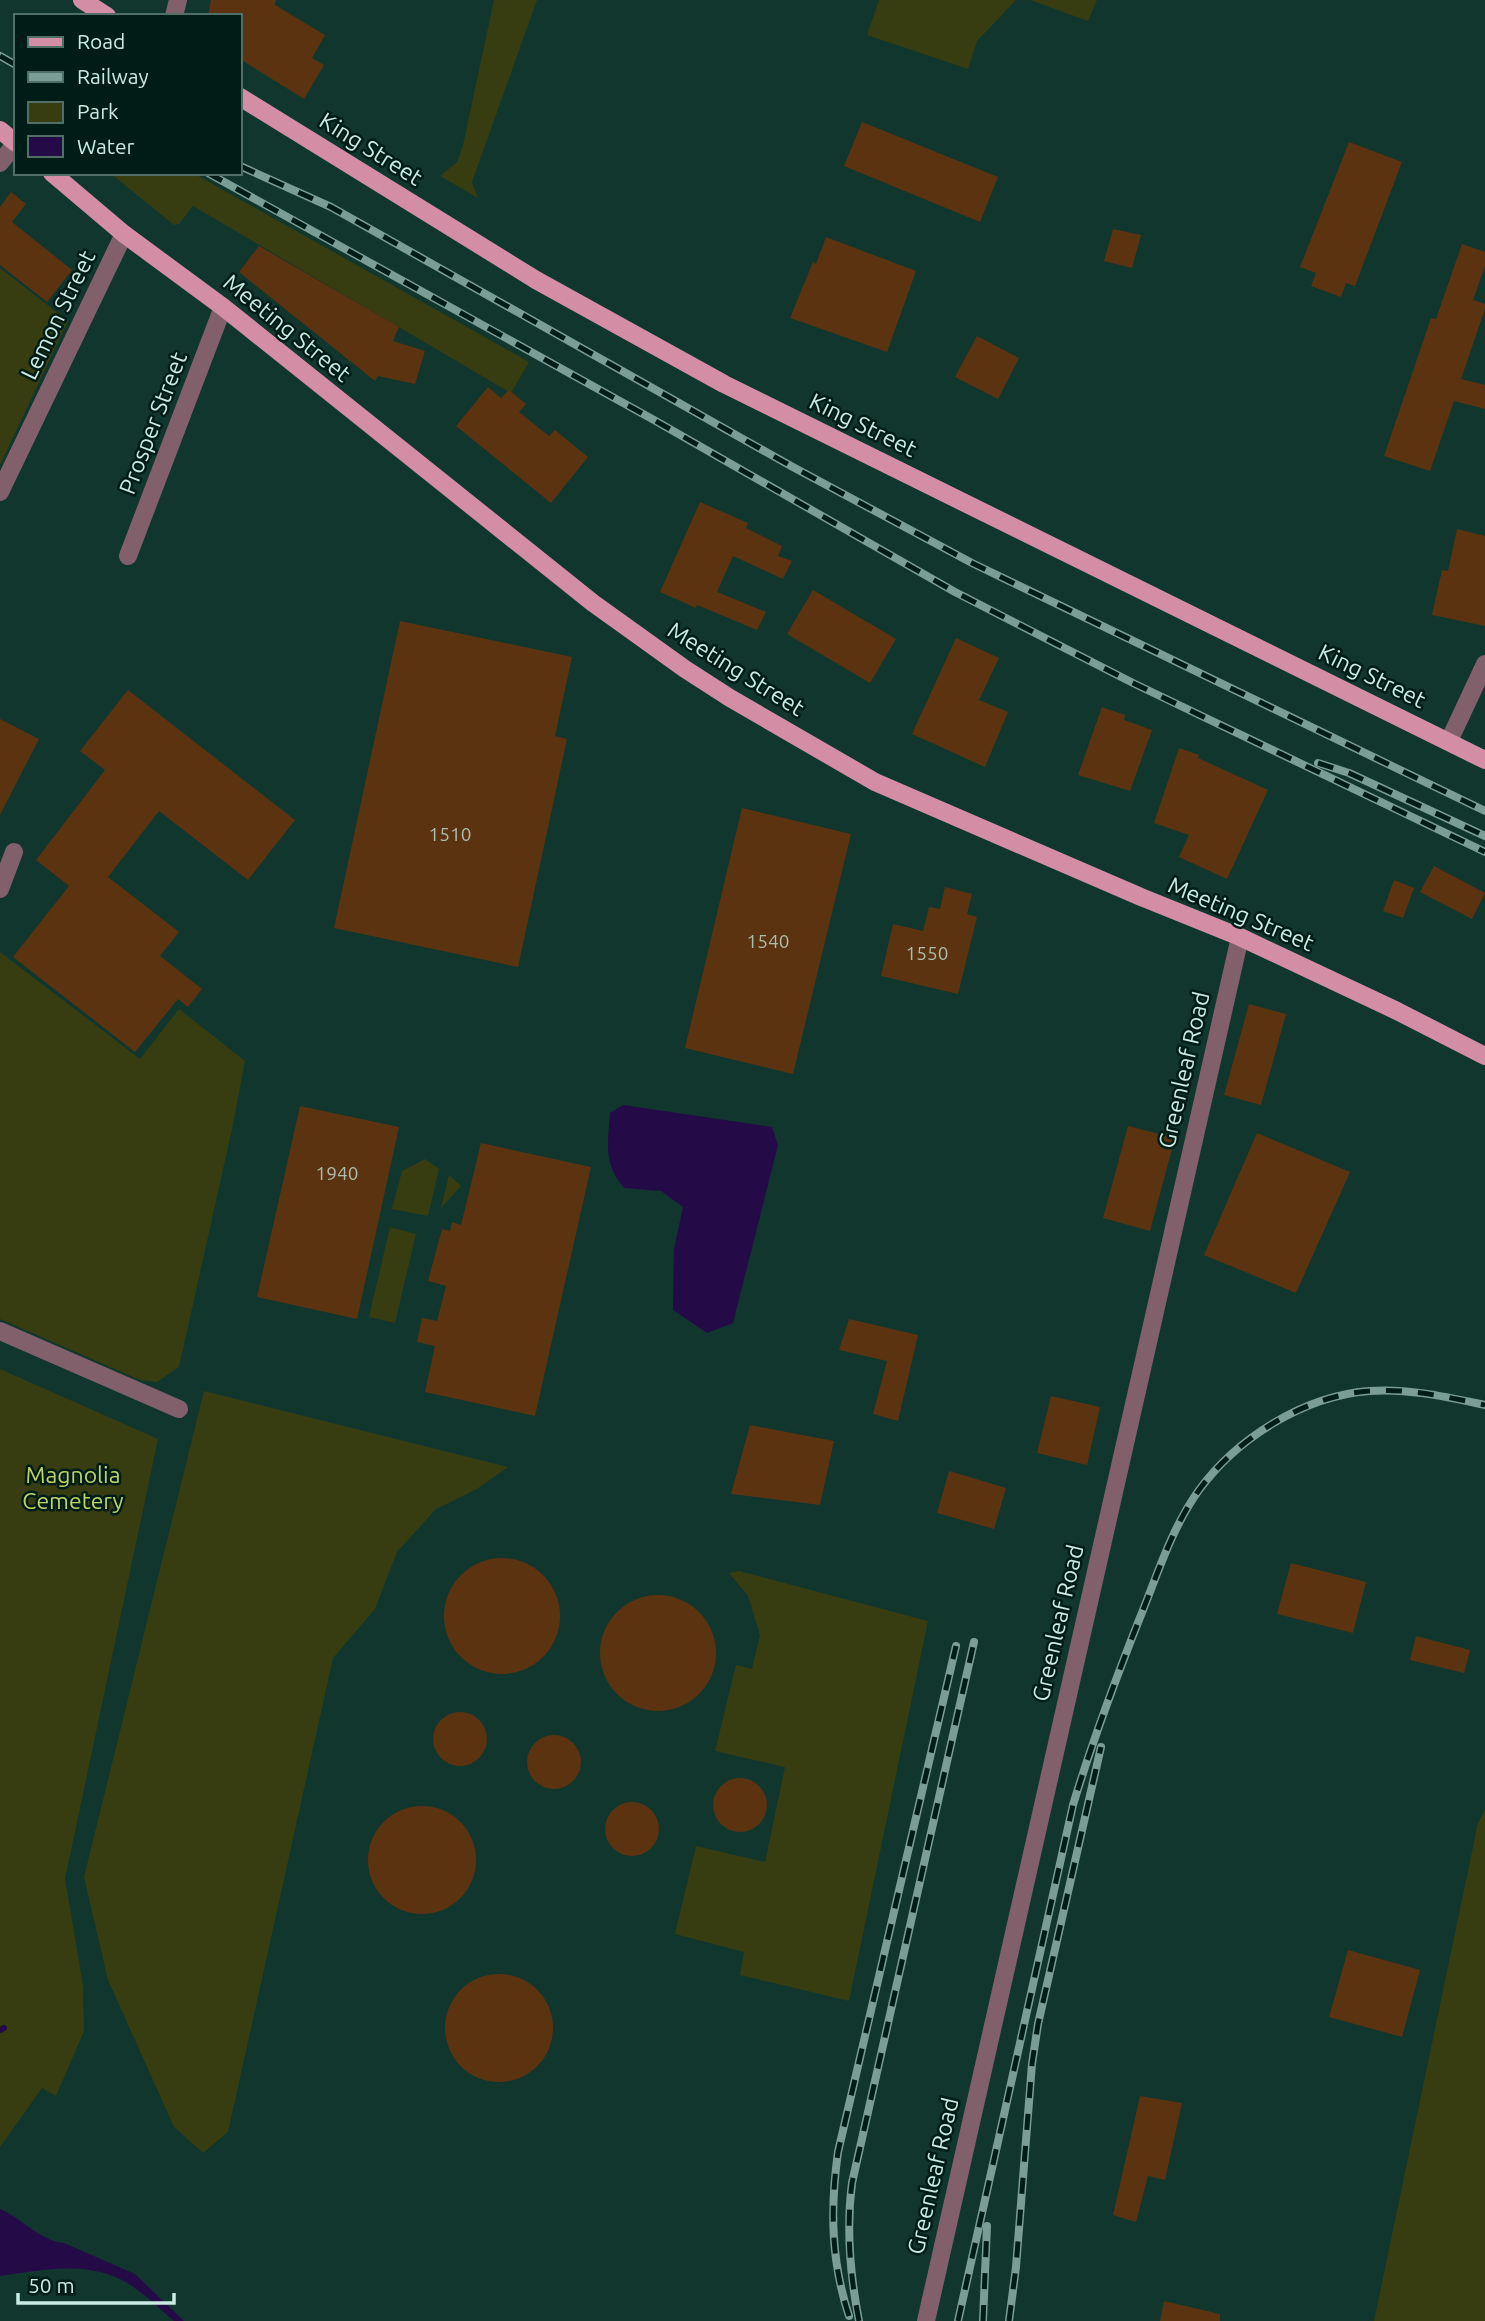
<svg xmlns="http://www.w3.org/2000/svg" width="1485" height="2321" viewBox="0 0 1485 2321" font-family="Ubuntu,sans-serif">
  <style>
    .green { fill: #373d11 }
    .water { fill: #250a48 }
    .lines { fill: none; stroke-linecap: round; stroke-linejoin: round }
    .stream { stroke: #250a48; stroke-width: 6 }
    .building { fill: #5c3310 }
    .minor { stroke: #815f6b; stroke-width: 18 }
    .major { stroke: #d38ea6; stroke-width: 18 }
    .rail-casing { stroke: #7a9e95; stroke-width: 8 }
    .rail { stroke: #001c16; stroke-width: 5; stroke-dasharray: 16; stroke-linecap: butt }
    .labels { text-anchor: middle; stroke-width: 5; stroke-linejoin: round; paint-order: stroke }
    .number-label { font-size: 19px; fill: #aebdad }
    .street-label { font-size: 23px; fill: #c9ebe1; stroke: #001c16 }
    .park-label { font-size: 23px; fill: #c1d265; stroke: #001c16 }
  </style>
  <rect width="100%" height="100%" fill="#10362e"/>
  <g class="green">
    <path d="M 494,0 L 537,0 L 472,182 L 478,198 L 440,176 L 457,162 L 463,145 Z"/>
    <path d="M 879,0 L 1016,0 L 977,41 L 968,69 L 867,35 Z"/>
    <path d="M 1030,0 L 1097,0 L 1088,21 Z"/>
    <path d="M 110,173 L 193,173 L 529,362 L 511,393 L 193,206 L 179,224 L 174,225 Z"/>
    <path d="M 0,268 L 68,321 L 0,465 Z"/>
    <path d="M 0,952 L 140,1059 L 179,1009 L 245,1061 L 232,1129 L 179,1367 L 157,1382 L 140,1380 L 0,1319 Z"/>
    <path d="M 425,1159 L 439,1169 L 428,1216 L 392,1209 L 402,1171 Z"/>
    <path d="M 449,1175 L 461,1186 L 441,1208 Z"/>
    <path d="M 390,1227 L 416,1234 L 395,1323 L 369,1317 Z"/>
    <path d="M 0,1369 L 158,1439 L 65,1879 L 83,1986 L 84,2031 L 56,2096 L 42,2088 L 0,2147 Z"/>
    <path d="M 204,1391 L 508,1467 L 477,1489 L 436,1509 L 397,1552 L 375,1609 L 333,1658 L 228,2132 L 203,2153 L 174,2127 L 108,1980 L 84,1877 Z"/>
    <path d="M 739,1571 L 928,1621 L 849,2001 L 740,1975 L 744,1952 L 675,1934 L 696,1846 L 765,1862 L 785,1767 L 715,1751 L 736,1665 L 752,1669 L 760,1635 L 748,1596 L 729,1573 Z"/>
    <path d="M 1485,1810 L 1485,2321 L 1374,2321 L 1478,1823 Z"/>
  </g>
  <g class="water">
    <path d="M 623,1105 L 772,1127 L 778,1145 L 733,1323 L 707,1333 L 673,1310 L 674,1249 L 683,1207 L 661,1191 L 624,1188 C 603,1163 608,1144 610,1113 Z"/>
    <path d="M 0,2209 C 22,2218 40,2241 64,2243 L 135,2274 L 184,2321 L 174,2321 C 160,2309 147,2296 132,2286 C 92,2259 44,2270 0,2276 Z"/>
  </g>
  <g class="lines">
    <path class="stream" d="M 0,2030 L 4,2028"/>
  </g>
  <g class="building">
    <path d="M 211,0 L 276,0 L 275,5 L 325,35 L 312,58 L 324,65 L 304,99 L 240,59 L 240,16 L 208,16 Z"/>
    <path d="M 862,122 L 998,177 L 980,222 L 844,166 Z"/>
    <path d="M 1349,142 L 1402,162 L 1355,286 L 1346,283 L 1341,297 L 1311,286 L 1316,273 L 1300,267 Z"/>
    <path d="M 11,192 L 26,204 L 12,222 L 72,270 L 47,302 L 0,265 L 0,207 Z"/>
    <path d="M 1113,229 L 1141,235 L 1132,268 L 1104,261 Z"/>
    <path d="M 826,237 L 916,271 L 887,352 L 790,318 L 813,262 L 816,264 Z"/>
    <path d="M 1462,244 L 1485,252 L 1485,266 L 1473,300 L 1485,304 L 1485,309 L 1461,379 L 1485,385 L 1485,409 L 1454,401 L 1430,471 L 1384,456 L 1431,318 L 1436,319 Z"/>
    <path d="M 259,246 L 399,327 L 393,341 L 425,351 L 415,384 L 378,376 L 375,381 L 239,272 Z"/>
    <path d="M 977,336 L 1019,358 L 998,399 L 955,377 Z"/>
    <path d="M 488,387 L 501,398 L 509,390 L 526,404 L 519,412 L 549,436 L 555,430 L 588,457 L 551,503 L 456,426 Z"/>
    <path d="M 700,502 L 748,523 L 746,528 L 782,546 L 778,556 L 792,561 L 783,579 L 733,556 L 717,592 L 766,612 L 757,630 L 697,605 L 696,608 L 660,592 Z"/>
    <path d="M 1457,529 L 1485,536 L 1485,626 L 1432,615 L 1442,570 L 1448,571 Z"/>
    <path d="M 813,590 L 896,639 L 870,683 L 787,634 Z"/>
    <path d="M 400,621 L 572,657 L 555,736 L 567,739 L 518,967 L 334,928 Z"/>
    <path d="M 956,638 L 999,658 L 979,700 L 1008,712 L 985,767 L 912,734 Z"/>
    <path d="M 128,690 L 295,820 L 248,880 L 159,811 L 108,877 L 179,932 L 160,956 L 202,989 L 188,1007 L 178,999 L 135,1052 L 13,957 L 69,886 L 36,860 L 105,770 L 80,751 Z"/>
    <path d="M 1102,707 L 1125,715 L 1124,720 L 1152,730 L 1130,791 L 1078,775 Z"/>
    <path d="M 0,719 L 39,739 L 0,815 Z"/>
    <path d="M 1179,748 L 1199,755 L 1198,758 L 1268,790 L 1227,879 L 1179,857 L 1189,835 L 1154,823 Z"/>
    <path d="M 742,808 L 851,834 L 793,1074 L 685,1048 Z"/>
    <path d="M 1434,866 L 1485,893 L 1472,919 L 1420,892 Z"/>
    <path d="M 1394,880 L 1414,888 L 1403,918 L 1383,911 Z"/>
    <path d="M 945,887 L 972,894 L 967,914 L 977,917 L 958,994 L 881,976 L 893,924 L 923,931 L 929,907 L 940,909 Z"/>
    <path d="M 1249,1004 L 1286,1014 L 1261,1105 L 1224,1095 Z"/>
    <path d="M 300,1106 L 399,1127 L 357,1319 L 257,1297 Z"/>
    <path d="M 1128,1126 L 1175,1138 L 1150,1231 L 1103,1218 Z"/>
    <path d="M 1257,1133 L 1350,1172 L 1296,1293 L 1204,1255 Z"/>
    <path d="M 481,1143 L 591,1167 L 535,1416 L 425,1392 L 435,1346 L 417,1342 L 422,1318 L 437,1321 L 446,1286 L 428,1281 L 442,1229 L 450,1231 L 452,1222 L 461,1225 Z"/>
    <path d="M 849,1319 L 918,1335 L 898,1421 L 873,1414 L 887,1361 L 839,1350 Z"/>
    <path d="M 1051,1396 L 1100,1407 L 1087,1465 L 1037,1453 Z"/>
    <path d="M 750,1425 L 834,1441 L 820,1505 L 731,1494 Z"/>
    <path d="M 949,1471 L 1006,1488 L 994,1529 L 937,1513 Z"/>
    <circle cx="502" cy="1616" r="58"/>
    <path d="M 1291,1563 L 1366,1582 L 1353,1633 L 1277,1614 Z"/>
    <circle cx="658" cy="1653" r="58"/>
    <path d="M 1416,1636 L 1470,1650 L 1464,1673 L 1410,1660 Z"/>
    <circle cx="460" cy="1739" r="27"/>
    <circle cx="554" cy="1762" r="27"/>
    <circle cx="740" cy="1805" r="27"/>
    <circle cx="632" cy="1829" r="27"/>
    <circle cx="422" cy="1860" r="54"/>
    <path d="M 1348,1950 L 1420,1970 L 1402,2037 L 1329,2017 Z"/>
    <circle cx="499" cy="2028" r="54"/>
    <path d="M 1140,2096 L 1182,2103 L 1165,2180 L 1148,2176 L 1136,2222 L 1113,2215 Z"/>
    <path d="M 1164,2301 L 1220,2314 L 1220,2321 L 1160,2321 Z"/>
  </g>
  <g class="lines">
    <g class="minor">
      <path d="M 174,16 L 178,0"/>
      <path d="M 0,163 L 16,143"/>
      <path d="M 0,492 L 124,234"/>
      <path d="M 128,556 L 223,307"/>
      <path d="M 1449,741 L 1485,664"/>
      <path d="M 0,889 L 14,852"/>
      <path d="M 0,1331 L 179,1409"/>
      <path d="M 926,2321 L 1240,937"/>
    </g>
    <g class="major">
      <path d="M 82,0 L 107,16"/>
      <path d="M 240,97 L 536,280 L 724,384 L 1485,760"/>
      <path d="M 0,130 L 16,143"/>
      <path d="M 52,173 L 124,234 L 223,307 L 593,603 L 685,669 L 730,698 L 875,782 L 1141,897 L 1240,937 L 1397,1011 L 1485,1056"/>
    </g>
    <g class="rail-casing">
      <g id="rail">
        <path d="M 0,56 L 16,65"/>
        <path d="M 240,166 L 331,207 L 791,466 L 972,563 L 1485,811"/>
        <path d="M 208,173 L 654,420 L 955,592 L 1135,684 L 1485,852"/>
        <path d="M 1318,763 L 1349,773 L 1485,836"/>
        <path d="M 849,2316 C 831,2261 830,2209 838,2152 L 956,1646"/>
        <path d="M 859,2321 C 850,2275 846,2229 852,2183 L 974,1642"/>
        <path d="M 958,2321 L 1073,1805 C 1092,1742 1115,1681 1139,1620 C 1157,1576 1171,1529 1199,1490 C 1237,1438 1304,1396 1369,1391 C 1408,1388 1447,1397 1485,1405"/>
        <path d="M 983,2321 L 987,2226"/>
        <path d="M 1009,2321 L 1016,2267 L 1032,2064 L 1038,2024 L 1101,1747"/>
      </g>
    </g>
    <use href="#rail" class="rail"/>
  </g>
  <g class="labels">
    <g class="number-label">
      <text x="450" y="841">1510</text>
      <text x="768" y="948">1540</text>
      <text x="927" y="960">1550</text>
      <text x="337" y="1180">1940</text>
    </g>
    <g class="street-label">
      <text transform="translate(371 149) rotate(32)" y="8">King Street</text>
      <text transform="translate(58 315) rotate(-64)" y="8">Lemon Street</text>
      <text transform="translate(287 328) rotate(39)" y="8">Meeting Street</text>
      <text transform="translate(153 423) rotate(-69)" y="8">Prosper Street</text>
      <text transform="translate(863 425) rotate(26)" y="8">King Street</text>
      <text transform="translate(736 669) rotate(32)" y="8">Meeting Street</text>
      <text transform="translate(1372 676) rotate(26)" y="8">King Street</text>
      <text transform="translate(1241 914) rotate(23)" y="8">Meeting Street</text>
      <text transform="translate(1184 1070) rotate(-77)" y="8">Greenleaf Road</text>
      <text transform="translate(1058 1623) rotate(-77)" y="8">Greenleaf Road</text>
      <text transform="translate(933 2176) rotate(-77)" y="8">Greenleaf Road</text>
    </g>
    <g class="park-label">
      <text x="73" y="1483">Magnolia<tspan x="73" dy="26">Cemetery</tspan></text>
    </g>
  </g>
  <rect x="14" y="14" width="228" height="161" fill="#001c16" stroke="#506f67" stroke-width="2"/>
  <rect x="28" y="37" width="35" height="10" fill="#d38ea6" stroke="#506f67" stroke-width="2"/>
  <text x="77" y="49" font-size="21" fill="#c9ebe1">Road</text>
  <rect x="28" y="72" width="35" height="10" fill="#7a9e95" stroke="#506f67" stroke-width="2"/>
  <text x="77" y="84" font-size="21" fill="#c9ebe1">Railway</text>
  <rect x="28" y="102" width="35" height="21" fill="#373d11" stroke="#506f67" stroke-width="2"/>
  <text x="77" y="119" font-size="21" fill="#c9ebe1">Park</text>
  <rect x="28" y="136" width="35" height="21" fill="#250a48" stroke="#506f67" stroke-width="2"/>
  <text x="77" y="154" font-size="21" fill="#c9ebe1">Water</text>
  <path d="M18 2293v10h156v-10" fill="none" stroke="#c9ebe1" stroke-width="3.5"/>
  <text x="28" y="2293" font-size="21" fill="#c9ebe1" stroke="#001c16" stroke-width="5" paint-order="stroke">50 m</text>
</svg>
